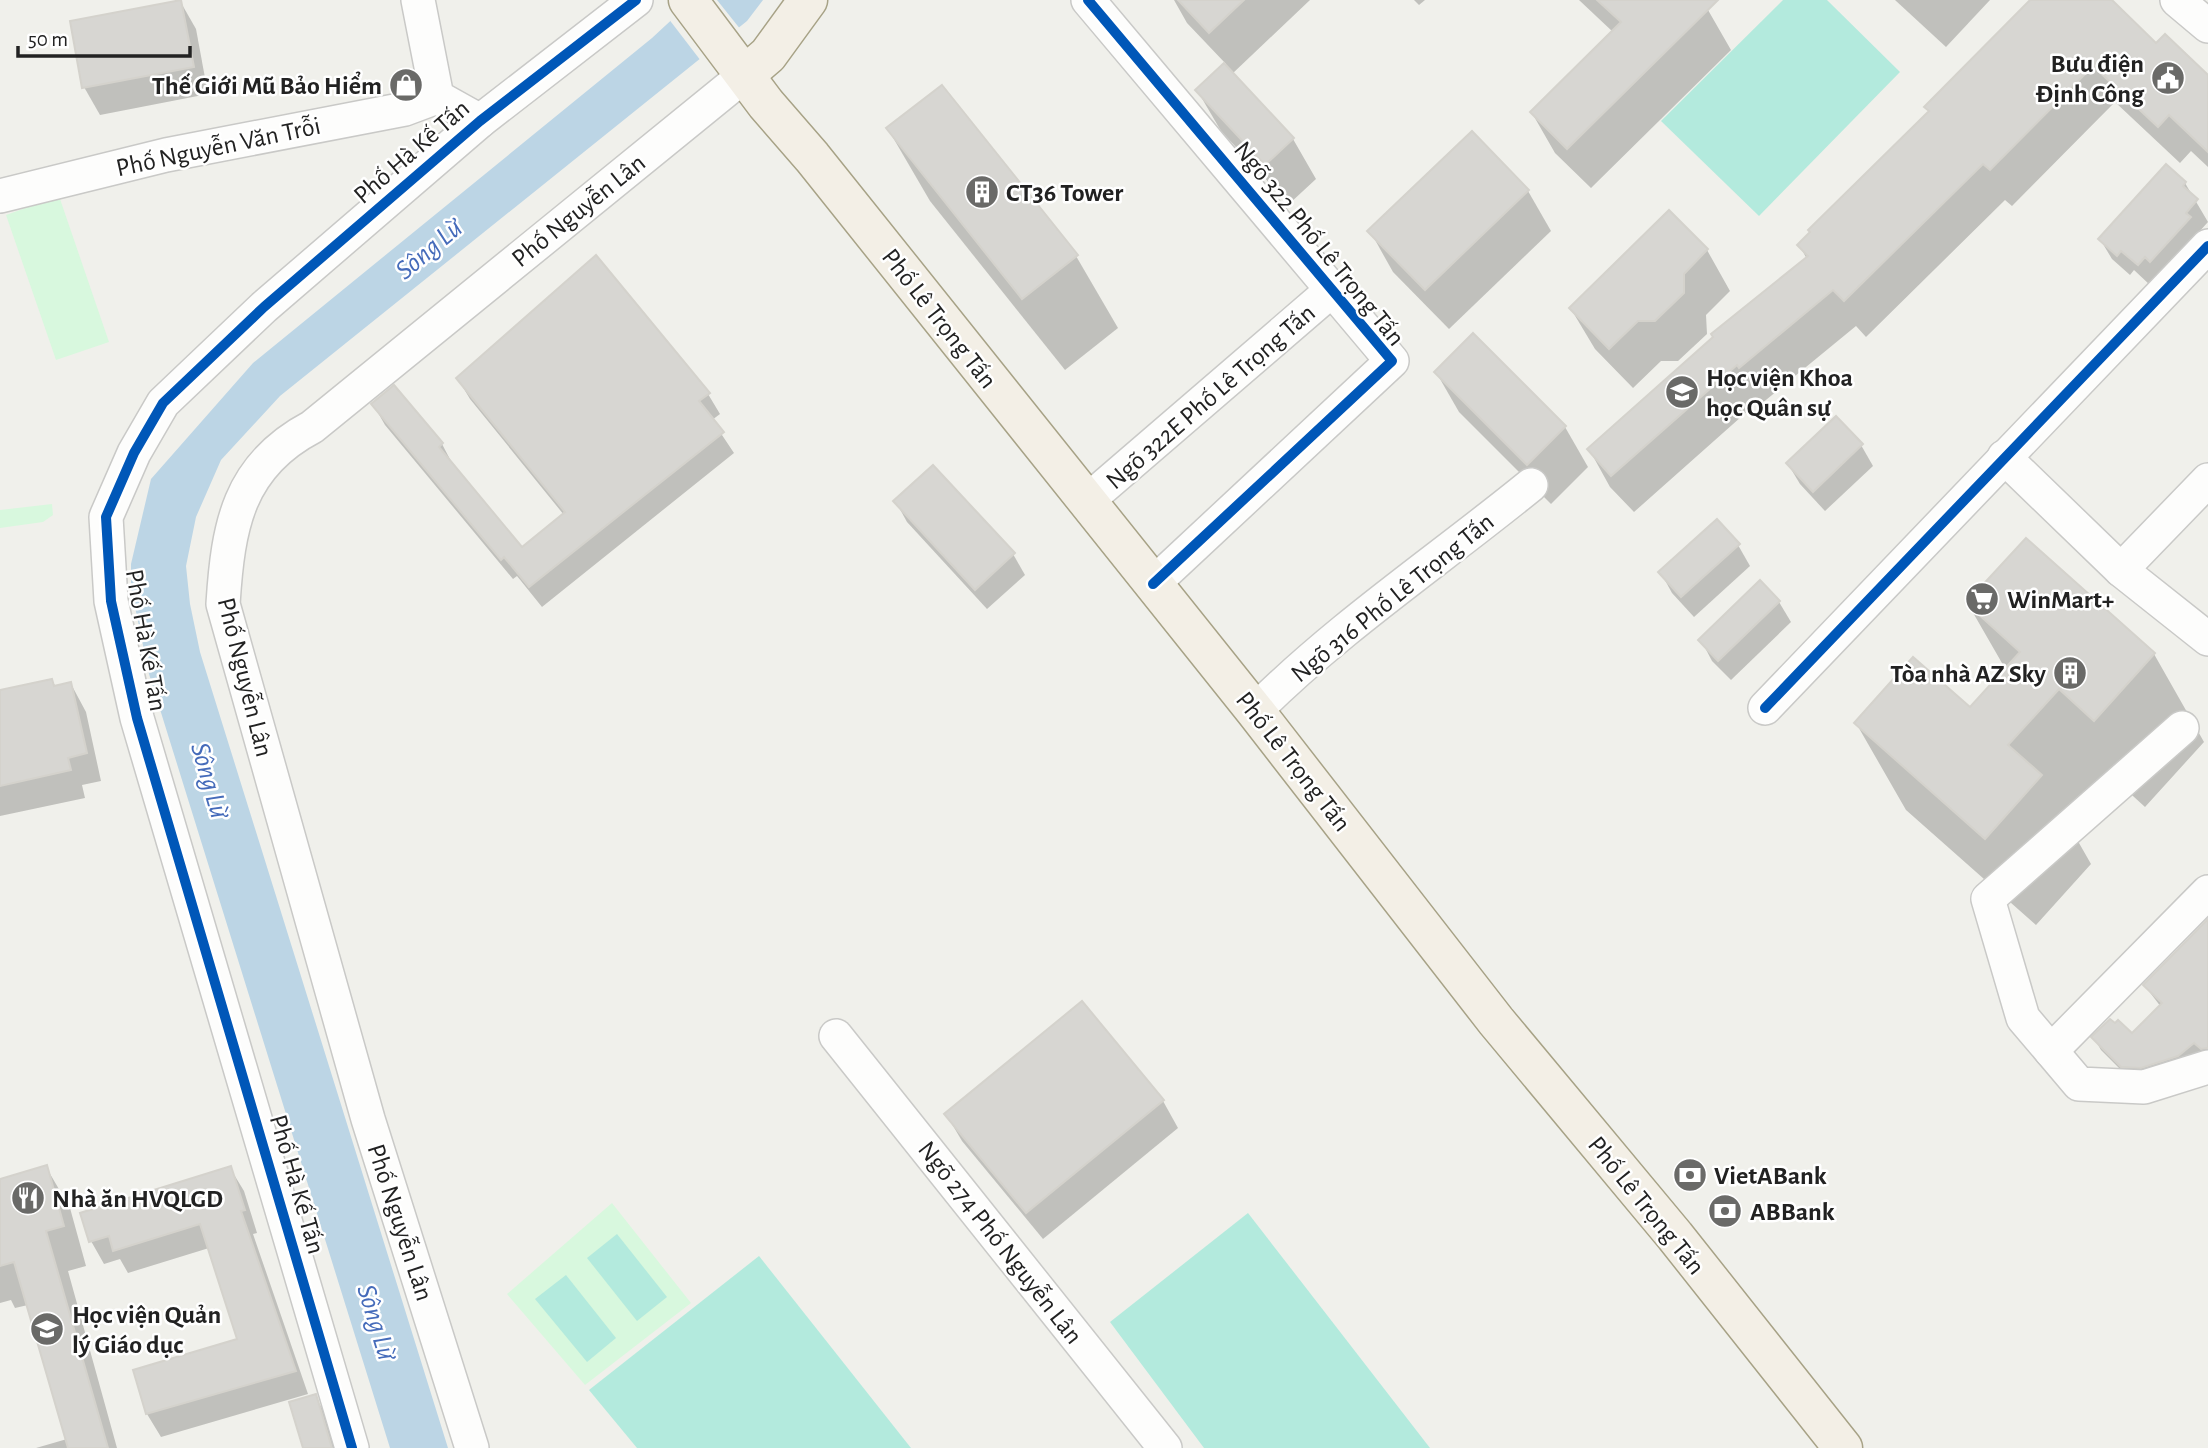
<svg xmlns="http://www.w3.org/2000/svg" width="2208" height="1448" viewBox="0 0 2208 1448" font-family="'Alegreya Sans',sans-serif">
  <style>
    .park { fill: #d8f8de }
    .pitch { fill: #b3eadd }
    .water { fill: #bcd5e5 }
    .pier { fill: #f0f0eb }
    .shadow { fill: #0003 }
    .building { fill: #d7d6d2; stroke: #d4d2cc; stroke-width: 2 }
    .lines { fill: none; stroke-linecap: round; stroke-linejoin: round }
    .minor-casing { stroke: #c9c9c7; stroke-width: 36 }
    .major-casing { stroke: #a7a286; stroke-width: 41 }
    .minor { stroke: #fdfdfc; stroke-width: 33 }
    .major { stroke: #f3efe6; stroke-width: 38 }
    .cycleway-casing { stroke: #fff; stroke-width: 15 }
    .cycleway { stroke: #0057b8; stroke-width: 10 }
    .labels { text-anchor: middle; stroke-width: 5; stroke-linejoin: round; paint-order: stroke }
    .poi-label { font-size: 26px; font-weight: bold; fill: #222; stroke: #fff; text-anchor: start }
    .street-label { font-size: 26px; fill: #222; stroke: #fff }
    .water-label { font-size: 28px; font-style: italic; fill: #456bba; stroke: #fff }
  </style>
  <rect width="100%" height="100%" fill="#f0f0eb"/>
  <g class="park">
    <path d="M 59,196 L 109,342 L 56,360 L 6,215 Z"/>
    <path d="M 52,504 L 53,515 L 43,522 L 0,528 L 0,510 Z"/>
    <path d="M 612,1203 L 691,1303 L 585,1385 L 507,1294 Z"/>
  </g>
  <g class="pitch">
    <path d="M 1783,0 L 1827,0 L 1900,72 L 1759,216 L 1661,121 Z"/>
    <path d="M 1248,1213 L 1430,1448 L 1204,1448 L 1110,1322 Z"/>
    <path d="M 617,1234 L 667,1297 L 637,1321 L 587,1258 Z"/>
    <path d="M 759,1256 L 911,1448 L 637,1448 L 589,1390 Z"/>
    <path d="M 566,1275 L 616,1338 L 587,1362 L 535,1299 Z"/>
  </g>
  <path class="water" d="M 693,0 L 763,0 L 747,21 L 280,396 L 221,460 L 196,517 L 186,566 L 190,604 L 200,652 L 448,1448 L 390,1448 L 149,674 L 131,588 L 131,564 L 151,479 L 253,363 L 652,38 Z"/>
  <path class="pier" d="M 688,0 L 717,0 L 741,30 L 701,61 L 668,18 Z"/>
  <g class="shadow">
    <path d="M 1174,0 L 1310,0 L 1232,74 L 1293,139 L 1316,179 L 1289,204 L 1221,131 L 1197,90 L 1226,64 L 1187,23 Z"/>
    <path d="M 1414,0 L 1425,0 L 1419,5 Z"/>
    <path d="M 1579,0 L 1698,0 L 1708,10 L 1731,50 L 1591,188 L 1555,153 L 1532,113 L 1613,32 Z"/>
    <path d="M 1895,0 L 1990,0 L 1946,47 Z"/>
    <path d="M 2032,0 L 2109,0 L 2156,45 L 2208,78 L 2208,167 L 2191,151 L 2180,163 L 2115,102 L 2012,206 L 2005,200 L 1866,337 L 1856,326 L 1761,404 L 1759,401 L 1634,512 L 1610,487 L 1589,449 L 1807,259 L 1799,245 L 1930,112 L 1926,107 Z"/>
    <path d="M 180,1 L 196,29 L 208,94 L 100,115 L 84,87 Z"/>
    <path d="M 888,129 L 1076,256 L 1118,328 L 1065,370 L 930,201 Z"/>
    <path d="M 2185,183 L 2208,222 L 2198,233 L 2201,239 L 2150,285 L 2134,270 L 2130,275 L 2112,259 L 2100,239 Z"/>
    <path d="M 1528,191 L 1551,231 L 1449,329 L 1393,272 L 1370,231 Z"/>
    <path d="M 1669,213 L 1707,250 L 1730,291 L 1706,315 L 1707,334 L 1678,361 L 1661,361 L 1633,388 L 1595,349 L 1571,309 Z"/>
    <path d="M 1436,372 L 1565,427 L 1588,467 L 1551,504 L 1459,412 Z"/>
    <path d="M 458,379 L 708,394 L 720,414 L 712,420 L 734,453 L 542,607 L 517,576 L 513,579 L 385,425 L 373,404 L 442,444 L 453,465 L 521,550 L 564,515 L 470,399 Z"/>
    <path d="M 1861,445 L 1873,466 L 1825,511 L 1800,484 L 1788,464 Z"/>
    <path d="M 896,502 L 1013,554 L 1025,575 L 987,609 L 907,522 Z"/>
    <path d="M 2026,540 L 2154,654 L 2204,742 L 2145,807 L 2110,775 L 2067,822 L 2091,864 L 2036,925 L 1906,810 L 1856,723 L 1970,710 L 2006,670 L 1968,604 Z"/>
    <path d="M 1738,545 L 1750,566 L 1694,617 L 1672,593 L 1661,573 Z"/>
    <path d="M 1779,602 L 1791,622 L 1731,680 L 1712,661 L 1701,640 Z"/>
    <path d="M 52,680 L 56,688 L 71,684 L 86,712 L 101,781 L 82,785 L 85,798 L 0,816 L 0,692 Z"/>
    <path d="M 2208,922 L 2208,1060 L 2130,1079 L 2101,1050 L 2094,1038 L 2132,1035 L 2161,1007 L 2145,986 Z"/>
    <path d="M 1163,1101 L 1178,1128 L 1043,1239 L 962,1141 L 946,1114 Z"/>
    <path d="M 46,1167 L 70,1208 L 86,1266 L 68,1271 L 117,1448 L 36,1448 L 67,1439 L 28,1305 L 15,1308 L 11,1300 L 0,1303 L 0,1181 Z"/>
    <path d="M 230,1168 L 244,1191 L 257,1233 L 253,1234 L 308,1394 L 161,1437 L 147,1414 L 135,1371 L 239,1341 L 209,1248 L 128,1273 L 120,1259 L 104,1264 L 91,1241 Z"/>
    <path d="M 315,1396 L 331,1424 L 338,1448 L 304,1448 Z"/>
  </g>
  <g class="building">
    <path d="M 181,0 L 194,67 L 82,88 L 70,21 Z"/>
    <path d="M 1178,0 L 1244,0 L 1209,33 Z"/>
    <path d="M 1597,0 L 1718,0 L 1567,149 L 1530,112 L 1621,22 Z"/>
    <path d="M 2030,0 L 2112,0 L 2156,43 L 2165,34 L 2208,75 L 2208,152 L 2169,115 L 2158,127 L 2093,66 L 1990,170 L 1983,164 L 1844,301 L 1833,290 L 1739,368 L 1737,365 L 1611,476 L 1587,449 L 1713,337 L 1711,334 L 1808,256 L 1797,245 L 1810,232 L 1808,230 L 1929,111 L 1924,107 Z"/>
    <path d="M 1224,63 L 1294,138 L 1265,165 L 1195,90 Z"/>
    <path d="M 942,85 L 1078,255 L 1022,299 L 886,128 Z"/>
    <path d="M 1472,131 L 1529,190 L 1425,290 L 1367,231 Z"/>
    <path d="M 2166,164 L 2186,182 L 2183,186 L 2198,199 L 2186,213 L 2191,217 L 2150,262 L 2145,257 L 2138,265 L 2121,251 L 2117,256 L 2098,239 Z"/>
    <path d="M 1669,210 L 1708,249 L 1684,274 L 1684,293 L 1655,321 L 1638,321 L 1609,349 L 1569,308 Z"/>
    <path d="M 596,255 L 710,393 L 699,401 L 724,432 L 529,587 L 504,557 L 501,560 L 371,404 L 394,385 L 443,443 L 439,447 L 522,547 L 565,512 L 456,378 Z"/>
    <path d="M 1473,333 L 1566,426 L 1527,465 L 1434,372 Z"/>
    <path d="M 1836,416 L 1863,444 L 1813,492 L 1786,463 Z"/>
    <path d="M 933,465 L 1015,553 L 975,590 L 893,501 Z"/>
    <path d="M 1717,519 L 1740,544 L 1681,597 L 1658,572 Z"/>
    <path d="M 2026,538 L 2155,653 L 2094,721 L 2059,689 L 2008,745 L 2042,775 L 1985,839 L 1854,723 L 1913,657 L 1970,707 L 2020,652 L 1966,603 Z"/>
    <path d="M 1760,580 L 1780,601 L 1718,661 L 1698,640 Z"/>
    <path d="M 52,679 L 54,686 L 71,682 L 87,753 L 68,758 L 71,770 L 0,786 L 0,690 Z"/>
    <path d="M 2208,919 L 2208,1048 L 2201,1049 L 2194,1043 L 2178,1056 L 2141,1068 L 2121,1067 L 2091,1037 L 2110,1019 L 2115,1023 L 2118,1020 L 2132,1033 L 2162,1003 L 2143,985 Z"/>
    <path d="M 1082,1001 L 1164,1100 L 1026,1213 L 944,1114 Z"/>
    <path d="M 47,1165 L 64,1226 L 46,1231 L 108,1448 L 68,1448 L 14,1262 L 0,1266 L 0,1179 Z"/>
    <path d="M 231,1166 L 245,1210 L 241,1211 L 296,1371 L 146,1414 L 133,1370 L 237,1339 L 200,1224 L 113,1251 L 109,1236 L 89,1242 L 80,1213 Z"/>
    <path d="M 316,1394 L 332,1448 L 303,1448 L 289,1402 Z"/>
  </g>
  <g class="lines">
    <g class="minor-casing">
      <g id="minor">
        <path d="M 418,0 L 437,97 L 480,121"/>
        <path d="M 1088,0 L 1392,361 L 1153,584"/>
        <path d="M 2177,0 L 2208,26"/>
        <path d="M 0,196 L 166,155 L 405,109 L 437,97"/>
        <path d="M 2004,457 L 2121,570 L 2208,639"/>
        <path d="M 1087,501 L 1332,290"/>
        <path d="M 2121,570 L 2208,480"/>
        <path d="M 1765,708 L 2208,246"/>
        <path d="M 1255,711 C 1339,627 1439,560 1531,485"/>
        <path d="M 2182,728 L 1988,899 L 2023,1018 L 2079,1084 L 2144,1087 L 2208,1067"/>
        <path d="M 836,1036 L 1165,1448"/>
        <path d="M 2051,1051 L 2208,892"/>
        <path d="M 352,1448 L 137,718 L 111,601 L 106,517 L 134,453 L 163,403 L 264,307 L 480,121 L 636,0"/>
        <path d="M 472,1448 L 368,1119 L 223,604 C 228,526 238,466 312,427 L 746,74"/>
      </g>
    </g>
    <g class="major-casing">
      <g id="major">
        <path d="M 688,0 L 766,104 L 812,157 L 1255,711 L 1496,1021 L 1675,1236 L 1843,1448"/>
        <path d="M 746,74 L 768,55 L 808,0"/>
      </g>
    </g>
    <use href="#minor" class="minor"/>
    <use href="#major" class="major"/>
    <g class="cycleway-casing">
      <g id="cycleway">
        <path d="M 1088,0 L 1392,361 L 1153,584"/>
        <path d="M 1765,708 L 2208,246"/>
        <path d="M 352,1448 L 137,718 L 111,601 L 106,517 L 134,453 L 163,403 L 264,307 L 480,121 L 636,0"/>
      </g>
    </g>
    <use href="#cycleway" class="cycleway"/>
  </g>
  <defs>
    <g id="civic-disc" transform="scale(1.75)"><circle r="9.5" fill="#6a6a68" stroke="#fff"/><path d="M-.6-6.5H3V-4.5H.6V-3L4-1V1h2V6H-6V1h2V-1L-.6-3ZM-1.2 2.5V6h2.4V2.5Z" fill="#fff"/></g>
    <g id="shop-disc" transform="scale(1.75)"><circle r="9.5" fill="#6a6a68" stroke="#fff"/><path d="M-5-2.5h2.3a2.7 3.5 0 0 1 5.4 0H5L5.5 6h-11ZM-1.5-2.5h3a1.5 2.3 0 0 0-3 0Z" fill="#fff"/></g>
    <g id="building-disc" transform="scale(1.75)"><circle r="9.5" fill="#6a6a68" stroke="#fff"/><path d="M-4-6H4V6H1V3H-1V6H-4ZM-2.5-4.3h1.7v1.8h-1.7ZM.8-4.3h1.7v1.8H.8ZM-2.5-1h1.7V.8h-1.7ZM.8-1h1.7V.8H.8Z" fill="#fff"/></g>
    <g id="university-disc" transform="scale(1.75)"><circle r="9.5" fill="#6a6a68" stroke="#fff"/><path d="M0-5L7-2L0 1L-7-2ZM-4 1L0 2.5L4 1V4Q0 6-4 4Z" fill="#fff"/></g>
    <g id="supermarket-disc" transform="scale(1.75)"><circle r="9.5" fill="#6a6a68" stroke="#fff"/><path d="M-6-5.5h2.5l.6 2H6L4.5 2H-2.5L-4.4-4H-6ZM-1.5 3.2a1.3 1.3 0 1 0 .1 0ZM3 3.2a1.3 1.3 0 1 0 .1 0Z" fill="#fff"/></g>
    <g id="bank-disc" transform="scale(1.75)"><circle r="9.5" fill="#6a6a68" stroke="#fff"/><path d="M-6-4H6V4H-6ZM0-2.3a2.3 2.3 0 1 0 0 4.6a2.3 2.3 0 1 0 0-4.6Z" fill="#fff"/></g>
    <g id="restaurant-disc" transform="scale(1.75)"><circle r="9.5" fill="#6a6a68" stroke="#fff"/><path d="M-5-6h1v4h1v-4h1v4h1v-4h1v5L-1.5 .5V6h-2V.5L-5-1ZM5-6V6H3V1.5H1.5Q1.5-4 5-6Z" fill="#fff"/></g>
  </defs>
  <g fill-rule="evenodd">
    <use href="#civic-disc" x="2168" y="78"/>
    <use href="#shop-disc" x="406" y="85"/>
    <use href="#building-disc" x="982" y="192"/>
    <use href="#university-disc" x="1682" y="392"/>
    <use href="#supermarket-disc" x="1982" y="599"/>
    <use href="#building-disc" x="2070" y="673"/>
    <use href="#bank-disc" x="1690" y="1175"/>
    <use href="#restaurant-disc" x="28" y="1198"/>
    <use href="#bank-disc" x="1725" y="1211"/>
    <use href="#university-disc" x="47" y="1329"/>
  </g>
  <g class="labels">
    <g class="poi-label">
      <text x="2144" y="72" text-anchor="end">Bưu điện<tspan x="2144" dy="30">Định Công</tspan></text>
      <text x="382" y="94" text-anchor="end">Thế Giới Mũ Bảo Hiểm</text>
      <text x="1006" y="201">CT36 Tower</text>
      <text x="1706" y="386">Học viện Khoa<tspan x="1706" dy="30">học Quân sự</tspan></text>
      <text x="2007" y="608">WinMart+</text>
      <text x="2046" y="682" text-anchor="end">Tòa nhà AZ Sky</text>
      <text x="1714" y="1184">VietABank</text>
      <text x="52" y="1207">Nhà ăn HVQLGD</text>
      <text x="1750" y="1220">ABBank</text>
      <text x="72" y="1323">Học viện Quản<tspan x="72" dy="30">lý Giáo dục</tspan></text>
    </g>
    <g class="street-label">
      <text transform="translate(218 146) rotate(-12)" y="9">Phố Nguyễn Văn Trỗi</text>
      <text transform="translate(411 151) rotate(-41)" y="9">Phố Hà Kế Tấn</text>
      <text transform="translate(578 210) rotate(-39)" y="9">Phố Nguyễn Lân</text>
      <text transform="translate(1320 243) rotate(51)" y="9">Ngõ 322 Phố Lê Trọng Tấn</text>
      <text transform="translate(940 318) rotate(52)" y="9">Phố Lê Trọng Tấn</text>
      <text transform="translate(1210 396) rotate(-41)" y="9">Ngõ 322E Phố Lê Trọng Tấn</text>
      <text transform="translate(1392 597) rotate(-39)" y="9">Ngõ 316 Phố Lê Trọng Tấn</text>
      <text transform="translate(147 640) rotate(80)" y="9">Phố Hà Kế Tấn</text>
      <text transform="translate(246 677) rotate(76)" y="9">Phố Nguyễn Lân</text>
      <text transform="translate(1294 761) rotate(52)" y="9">Phố Lê Trọng Tấn</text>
      <text transform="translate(298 1184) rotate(74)" y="9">Phố Hà Kế Tấn</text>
      <text transform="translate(1647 1205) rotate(51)" y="9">Phố Lê Trọng Tấn</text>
      <text transform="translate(401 1222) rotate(72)" y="9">Phố Nguyễn Lân</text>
      <text transform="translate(1001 1242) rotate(52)" y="9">Ngõ 274 Phố Nguyễn Lân</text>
    </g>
    <g class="water-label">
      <text transform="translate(428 248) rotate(-40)" y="10">Sông Lừ</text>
      <text transform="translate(211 780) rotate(74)" y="10">Sông Lừ</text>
      <text transform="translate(378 1322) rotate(73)" y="10">Sông Lừ</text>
    </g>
  </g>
  <path d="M18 46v10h172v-10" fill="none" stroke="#222222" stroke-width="3.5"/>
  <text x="28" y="46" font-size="21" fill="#222222" stroke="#ffffff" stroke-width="5" paint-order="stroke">50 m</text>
</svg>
